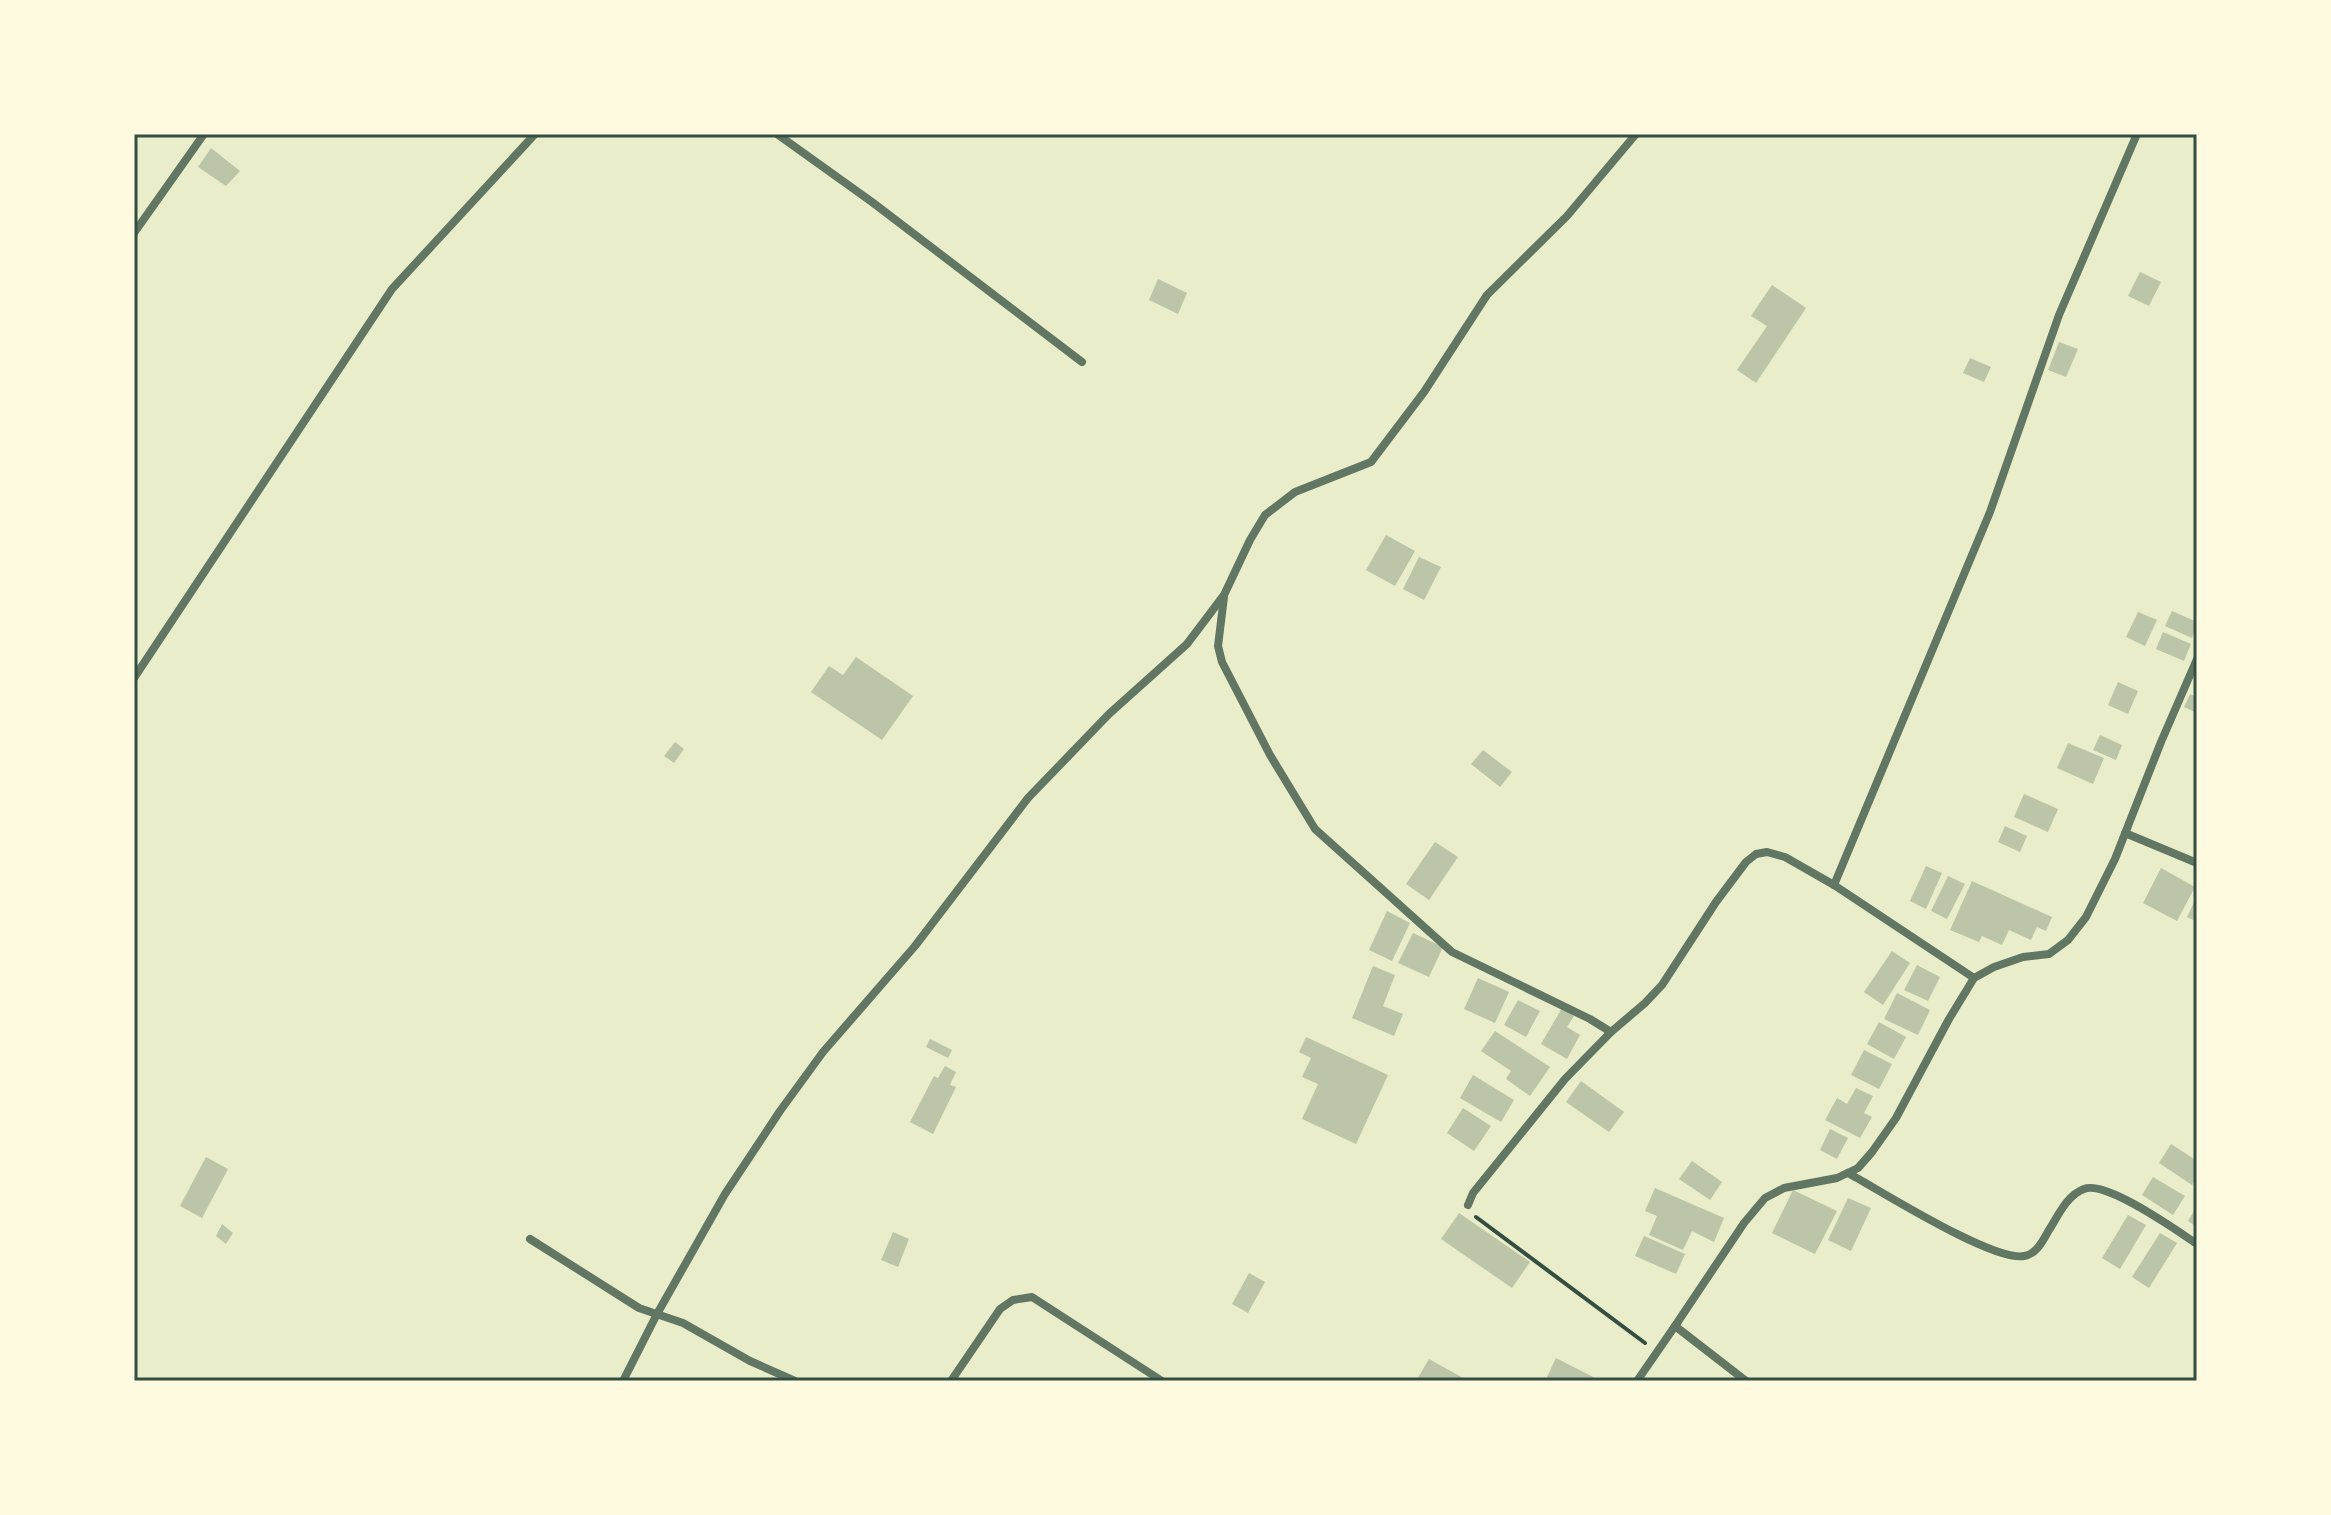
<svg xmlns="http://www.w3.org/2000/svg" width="2331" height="1515" viewBox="0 0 2331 1515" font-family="'Source Sans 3',sans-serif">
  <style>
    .building { fill: #bcc5a7 }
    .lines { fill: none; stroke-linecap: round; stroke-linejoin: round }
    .path { stroke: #344e41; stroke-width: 4 }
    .minor { stroke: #617663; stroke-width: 8 }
    .neatline { fill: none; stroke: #344e41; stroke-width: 3 }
  </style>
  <rect width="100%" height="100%" fill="#e9edc9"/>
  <g class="building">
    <path d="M 211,148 L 240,171 L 226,186 L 198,167 Z"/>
    <path d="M 2140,272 L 2161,282 L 2149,306 L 2128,296 Z"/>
    <path d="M 1158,279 L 1187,293 L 1178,314 L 1149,300 Z"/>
    <path d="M 1772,285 L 1806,308 L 1756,383 L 1737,370 L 1767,326 L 1751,316 Z"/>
    <path d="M 2059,342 L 2078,349 L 2066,377 L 2048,370 Z"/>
    <path d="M 1970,358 L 1991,367 L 1984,382 L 1963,373 Z"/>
    <path d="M 1386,535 L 1415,551 L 1395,586 L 1366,570 Z"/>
    <path d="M 1419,557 L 1441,567 L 1424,600 L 1403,589 Z"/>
    <path d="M 2172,611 L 2197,622 L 2192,638 L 2165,626 Z"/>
    <path d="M 2138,612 L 2157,620 L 2145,646 L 2126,637 Z"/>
    <path d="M 2163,632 L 2191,644 L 2184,661 L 2156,649 Z"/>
    <path d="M 856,657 L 913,696 L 882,740 L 811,692 L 829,666 L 843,675 Z"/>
    <path d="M 2118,682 L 2138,691 L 2128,714 L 2108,705 Z"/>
    <path d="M 2190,694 L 2197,697 L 2197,713 L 2184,707 Z"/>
    <path d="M 2100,735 L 2122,745 L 2116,760 L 2093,750 Z"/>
    <path d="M 675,742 L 684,749 L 674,763 L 664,756 Z"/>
    <path d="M 2068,743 L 2104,758 L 2093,784 L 2057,768 Z"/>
    <path d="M 1483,750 L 1512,772 L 1500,787 L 1471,764 Z"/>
    <path d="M 2024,794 L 2058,809 L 2048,832 L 2014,817 Z"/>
    <path d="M 2005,826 L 2027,836 L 2020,852 L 1998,842 Z"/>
    <path d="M 1435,842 L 1458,857 L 1429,900 L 1406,884 Z"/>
    <path d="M 1926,866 L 1942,873 L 1926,909 L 1910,901 Z"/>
    <path d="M 2161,868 L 2195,887 L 2177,921 L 2143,903 Z"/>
    <path d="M 1948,876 L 1965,884 L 1947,919 L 1931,911 Z"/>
    <path d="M 1972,881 L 2052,917 L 2046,931 L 2037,927 L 2031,940 L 2009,930 L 2002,945 L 1982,936 L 1979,942 L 1950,930 Z"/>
    <path d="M 2197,896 L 2197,922 L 2187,917 Z"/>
    <path d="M 1387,911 L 1410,923 L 1392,961 L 1369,950 Z"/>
    <path d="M 1413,933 L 1443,947 L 1429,977 L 1398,963 Z"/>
    <path d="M 1892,951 L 1910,963 L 1883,1005 L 1864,992 Z"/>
    <path d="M 1917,965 L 1940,977 L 1928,1001 L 1904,990 Z"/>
    <path d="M 1373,966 L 1395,975 L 1383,1006 L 1403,1014 L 1394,1036 L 1352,1018 Z"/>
    <path d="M 1478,978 L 1509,992 L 1495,1023 L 1464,1009 Z"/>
    <path d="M 1897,993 L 1930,1010 L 1918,1035 L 1884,1019 Z"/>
    <path d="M 1518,1000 L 1540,1011 L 1526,1037 L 1504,1025 Z"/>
    <path d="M 1562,1008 L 1574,1016 L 1567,1027 L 1580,1035 L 1567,1059 L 1541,1044 Z"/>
    <path d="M 1879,1022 L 1906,1037 L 1894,1059 L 1867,1044 Z"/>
    <path d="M 1495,1031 L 1550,1067 L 1530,1096 L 1506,1079 L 1511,1071 L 1481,1051 Z"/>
    <path d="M 1306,1037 L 1388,1075 L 1356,1144 L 1302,1119 L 1318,1084 L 1302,1077 L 1311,1058 L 1299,1052 Z"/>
    <path d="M 930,1039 L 952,1050 L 948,1058 L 926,1047 Z"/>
    <path d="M 1864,1050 L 1892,1064 L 1879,1089 L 1851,1075 Z"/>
    <path d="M 945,1066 L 956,1072 L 950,1085 L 956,1087 L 933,1134 L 910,1122 L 934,1076 L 938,1078 Z"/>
    <path d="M 1473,1075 L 1514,1100 L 1501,1122 L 1460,1098 Z"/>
    <path d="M 1581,1081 L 1624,1112 L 1609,1132 L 1566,1102 Z"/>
    <path d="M 1856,1088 L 1873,1096 L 1864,1113 L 1872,1117 L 1860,1138 L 1825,1120 L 1837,1098 L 1847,1104 Z"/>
    <path d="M 1463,1108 L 1491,1126 L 1474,1151 L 1447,1133 Z"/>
    <path d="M 1830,1129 L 1848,1138 L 1837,1159 L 1820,1150 Z"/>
    <path d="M 2171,1144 L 2197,1161 L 2197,1178 L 2192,1185 L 2159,1163 Z"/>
    <path d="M 206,1157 L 228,1169 L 202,1218 L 180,1206 Z"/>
    <path d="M 1692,1161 L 1722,1182 L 1710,1200 L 1679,1179 Z"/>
    <path d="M 2153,1177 L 2185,1196 L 2173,1215 L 2142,1195 Z"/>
    <path d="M 1655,1188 L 1724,1218 L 1714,1242 L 1692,1231 L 1683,1250 L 1649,1235 L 1657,1216 L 1645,1211 Z"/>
    <path d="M 1793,1190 L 1837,1211 L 1815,1254 L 1772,1233 Z"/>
    <path d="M 1848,1198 L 1871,1208 L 1851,1251 L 1828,1240 Z"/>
    <path d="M 2197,1206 L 2197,1227 L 2188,1221 Z"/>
    <path d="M 1459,1213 L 1530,1262 L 1512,1288 L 1441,1239 Z"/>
    <path d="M 2128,1215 L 2146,1225 L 2120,1269 L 2102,1258 Z"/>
    <path d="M 222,1224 L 233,1233 L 226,1244 L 216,1236 Z"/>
    <path d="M 893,1232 L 909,1239 L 898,1267 L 881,1260 Z"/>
    <path d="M 2160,1233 L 2177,1243 L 2149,1288 L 2132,1277 Z"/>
    <path d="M 1644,1236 L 1685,1254 L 1676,1274 L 1635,1256 Z"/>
    <path d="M 1249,1273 L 1265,1282 L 1248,1313 L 1232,1304 Z"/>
    <path d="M 1556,1358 L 1601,1381 L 1545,1381 Z"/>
    <path d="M 1429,1359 L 1463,1378 L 1461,1381 L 1416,1381 Z"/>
  </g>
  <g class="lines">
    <path class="path" d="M 1476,1217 L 1645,1343"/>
    <g class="minor">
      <path d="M 777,134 L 872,202 L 1082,362"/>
      <path d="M 134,233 L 204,134"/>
      <path d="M 1224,597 L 1218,646 L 1222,662 L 1270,755 L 1315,829 L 1452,952 L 1590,1019 L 1611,1032"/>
      <path d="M 134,678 L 392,289 L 535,134"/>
      <path d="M 2125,833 L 2197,863"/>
      <path d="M 1834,885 L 1990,512 L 2059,315 L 2137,134"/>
      <path d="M 1848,1173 C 1881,1191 1993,1262 2024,1256 C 2037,1254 2043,1240 2049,1230 C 2058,1216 2067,1195 2084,1189 C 2106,1180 2176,1230 2197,1244"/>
      <path d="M 1468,1205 L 1473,1193 L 1565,1079 L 1611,1032 L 1645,1003 L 1662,985 L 1716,902 L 1746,862 L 1756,854 L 1767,852 L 1785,857 L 1834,885 L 1974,978"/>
      <path d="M 530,1239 L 639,1308 L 683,1323 L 750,1361 L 795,1381"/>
      <path d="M 1675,1326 L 1744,1223 L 1765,1198 L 1784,1188 L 1837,1178 L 1858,1168 L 1872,1152 L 1896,1118 L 1949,1019 L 1974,978 L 1994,967 L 2023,957 L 2049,954 L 2068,940 L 2086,917 L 2115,859 L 2161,742 L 2197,659"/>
      <path d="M 623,1381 L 657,1314 L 725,1194 L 780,1111 L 823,1052 L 915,946 L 1028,798 L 1109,714 L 1187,644 L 1224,595 L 1250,540 L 1265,515 L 1295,492 L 1371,462 L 1424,392 L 1487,295 L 1567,216 L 1636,134"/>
      <path d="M 951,1381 L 1000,1309 L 1013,1300 L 1032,1297 L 1162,1381"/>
      <path d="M 1637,1381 L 1675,1326 L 1746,1381"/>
    </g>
  </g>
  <rect width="2331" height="1515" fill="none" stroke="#fefae0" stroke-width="272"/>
  <rect x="136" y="136" width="2059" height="1243" class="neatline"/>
</svg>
